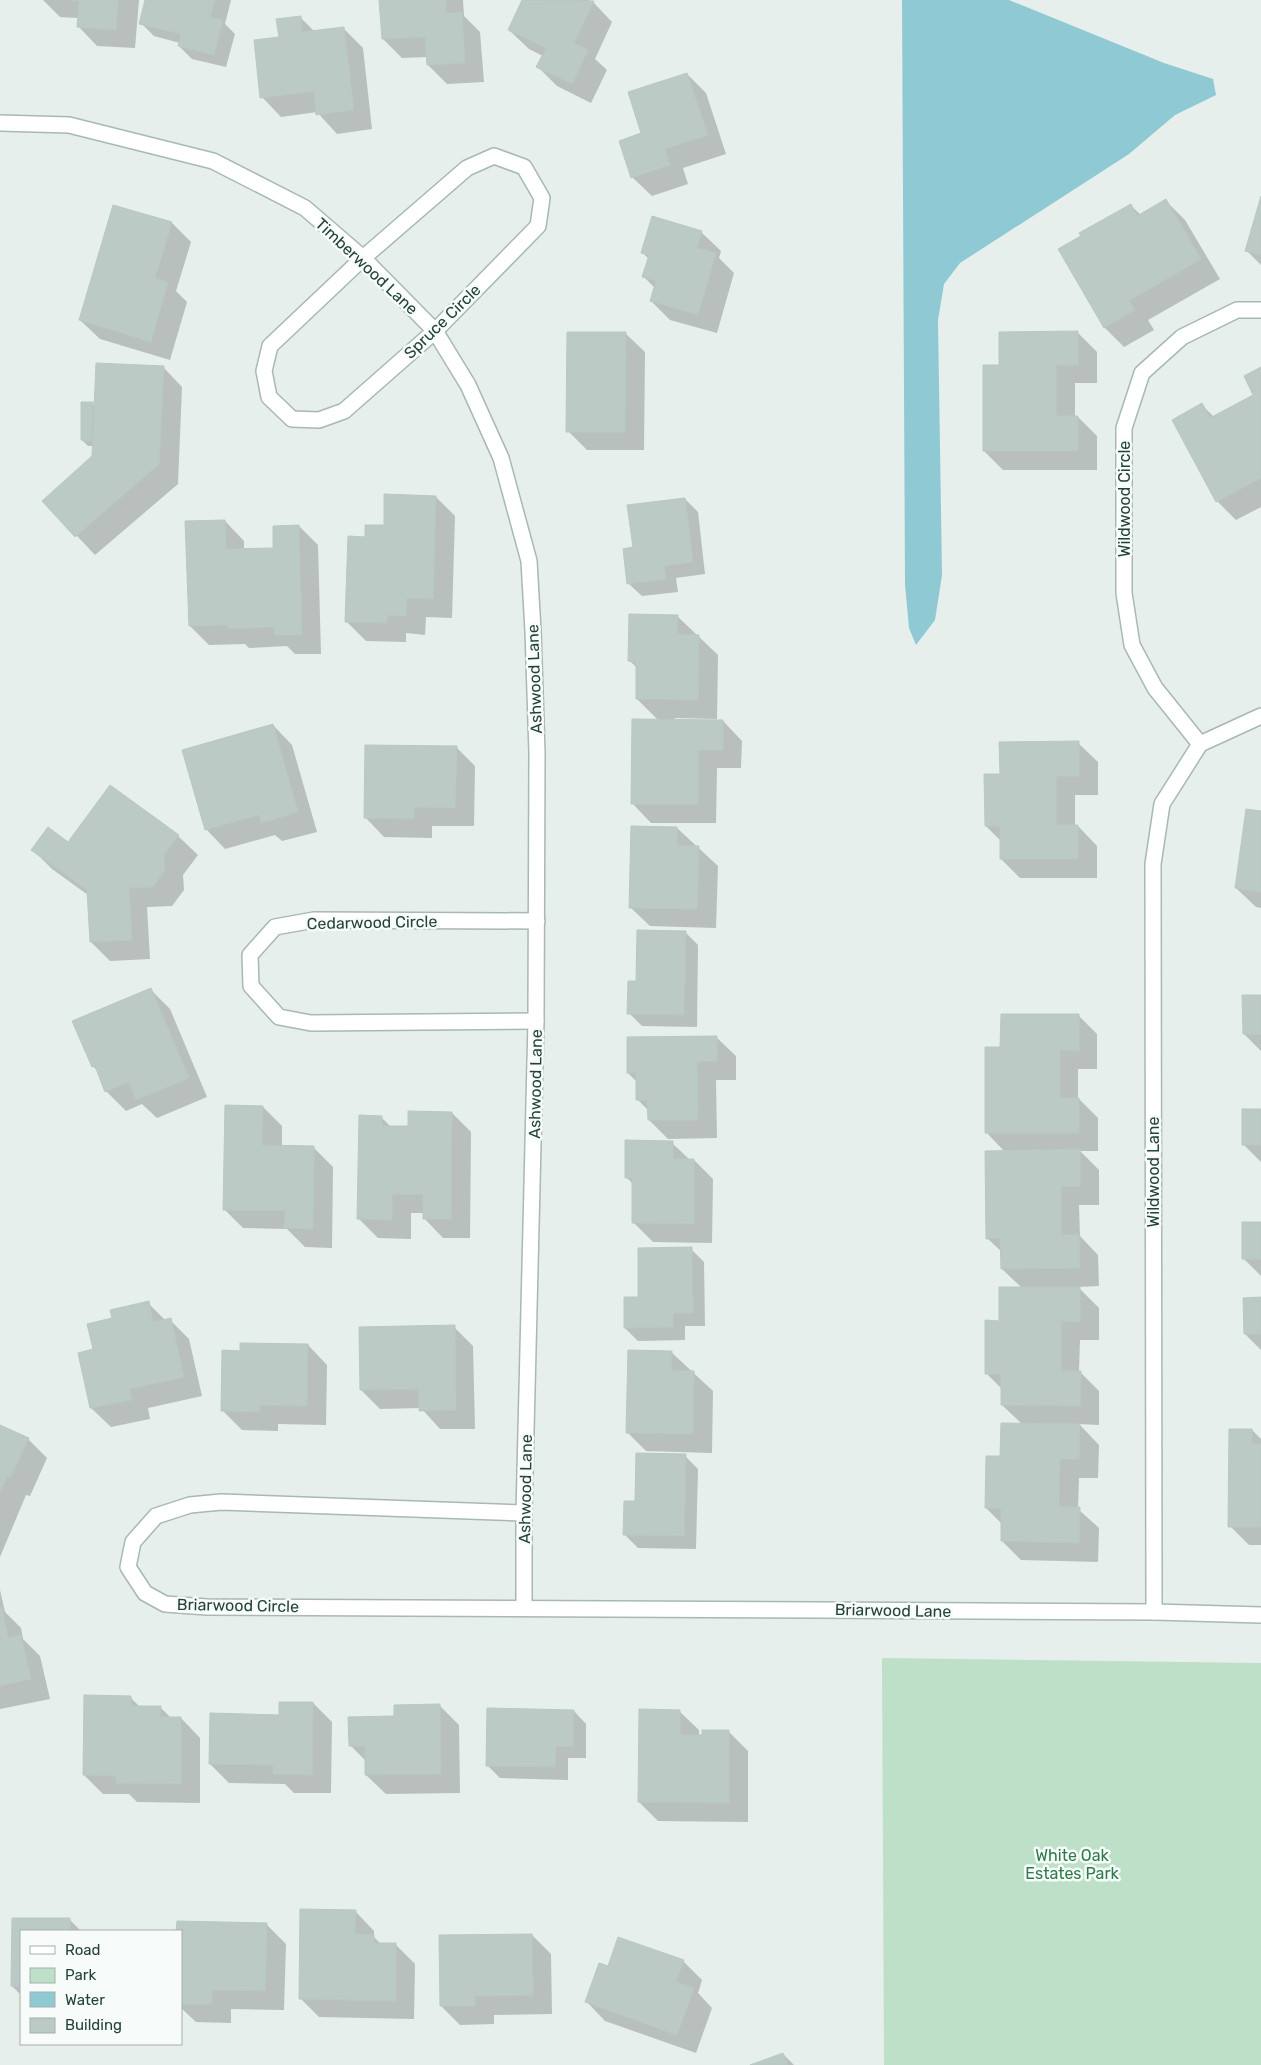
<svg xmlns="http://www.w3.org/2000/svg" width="1261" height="2065" viewBox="0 0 1261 2065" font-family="Rubik,sans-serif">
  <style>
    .green { fill: #bfe0c8 }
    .water { fill: #8ec9d4 }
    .shadow { fill: #0003 }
    .building { fill: #bbcac4; stroke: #b8c9c2 }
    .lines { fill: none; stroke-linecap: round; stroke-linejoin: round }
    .street-casing { stroke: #a8b8b2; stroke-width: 18 }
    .street { stroke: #fff; stroke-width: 15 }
    .labels { text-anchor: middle; stroke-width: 5; stroke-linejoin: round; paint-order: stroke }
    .street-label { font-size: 16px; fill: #24423a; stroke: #f7fbf9 }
    .park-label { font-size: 16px; fill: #2d7a4b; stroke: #f7fbf9 }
  </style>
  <rect width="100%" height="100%" fill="#e6efeb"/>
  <path class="green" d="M 882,1658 L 1261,1663 L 1261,2065 L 884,2065 Z"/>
  <path class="water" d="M 902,0 L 1009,0 L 1164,63 L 1213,79 L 1216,95 L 1175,115 L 1129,154 L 960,263 L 944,284 L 938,320 L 942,575 L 935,620 L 916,645 L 909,628 L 905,584 Z"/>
  <g class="shadow">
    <path d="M 43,0 L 139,0 L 135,48 L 97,46 L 78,26 L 78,18 L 60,17 Z"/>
    <path d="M 147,0 L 231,0 L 225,24 L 235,34 L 226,67 L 192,59 L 179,46 L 180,43 L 154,36 L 141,23 Z"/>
    <path d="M 381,0 L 463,0 L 464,16 L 480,32 L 484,82 L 447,84 L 428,65 L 427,57 L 402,58 L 383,39 Z"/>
    <path d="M 523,0 L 588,0 L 593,2 L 612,22 L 595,59 L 607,70 L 591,103 L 557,86 L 538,67 L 543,56 L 529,49 L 509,30 Z"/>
    <path d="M 300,17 L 315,32 L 344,29 L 363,48 L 372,129 L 337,134 L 317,112 L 281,117 L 262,97 Z"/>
    <path d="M 687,74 L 706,93 L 726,154 L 683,168 L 688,184 L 652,196 L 632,177 L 643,134 Z"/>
    <path d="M 1261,200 L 1261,265 L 1247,251 Z"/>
    <path d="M 1166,201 L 1185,220 L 1220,279 L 1148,320 L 1154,330 L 1124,347 L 1105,328 L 1059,249 L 1130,205 L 1141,215 Z"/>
    <path d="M 172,223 L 191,242 L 176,291 L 187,302 L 170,360 L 100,339 L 80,320 Z"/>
    <path d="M 701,232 L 721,251 L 719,258 L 734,273 L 717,333 L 670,320 L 651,301 L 655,288 L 644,277 L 649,259 L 642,252 Z"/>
    <path d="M 1077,332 L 1097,352 L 1097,383 L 1075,383 L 1075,417 L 1078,417 L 1097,436 L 1097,470 L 1003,470 L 984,451 L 1000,366 Z"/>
    <path d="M 625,333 L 645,352 L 644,450 L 587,450 L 568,431 Z"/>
    <path d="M 163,367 L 182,387 L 178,484 L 95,555 L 44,501 L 93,457 L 94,446 L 88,446 L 82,440 L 92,403 L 95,407 Z"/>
    <path d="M 1261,368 L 1261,507 L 1236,520 L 1217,501 L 1202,405 L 1214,417 L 1255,395 Z"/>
    <path d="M 436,497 L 455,516 L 452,618 L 426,617 L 425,635 L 406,633 L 406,642 L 366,641 L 347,622 L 366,538 Z"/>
    <path d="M 685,499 L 698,512 L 705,574 L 676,578 L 678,592 L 642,596 L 629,584 Z"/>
    <path d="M 225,521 L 244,541 L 244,549 L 274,549 L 299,526 L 318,545 L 321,654 L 295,654 L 287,646 L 249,648 L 245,644 L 209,645 L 190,626 Z"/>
    <path d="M 677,616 L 718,655 L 717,719 L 675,718 L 675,721 L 723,721 L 742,741 L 741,768 L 717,768 L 716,823 L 651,823 L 632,803 L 659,721 L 637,699 L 638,669 L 630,661 Z"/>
    <path d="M 273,725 L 292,745 L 317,832 L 282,841 L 275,835 L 225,849 L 206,829 Z"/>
    <path d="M 1078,743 L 1098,762 L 1098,795 L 1075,795 L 1075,826 L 1078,826 L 1097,846 L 1097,878 L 1020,878 L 1001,859 L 1001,841 L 986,826 Z"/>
    <path d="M 456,747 L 475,766 L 474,826 L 432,826 L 432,838 L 384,837 L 365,817 Z"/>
    <path d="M 1261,812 L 1261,908 L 1256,907 L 1236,888 Z"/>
    <path d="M 677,828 L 718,866 L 716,928 L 650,926 L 630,907 Z"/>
    <path d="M 178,836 L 198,855 L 183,875 L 184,890 L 172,906 L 147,907 L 150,959 L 110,961 L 91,942 L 88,895 L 52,869 L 33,850 L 68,844 Z"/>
    <path d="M 685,932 L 698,945 L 697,1027 L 642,1026 L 629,1013 L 638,982 Z"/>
    <path d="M 151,990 L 170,1009 L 207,1097 L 157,1118 L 142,1104 L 126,1111 L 106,1091 L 98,1072 L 93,1066 Z"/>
    <path d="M 1261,997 L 1261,1051 L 1244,1034 Z"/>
    <path d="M 1078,1015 L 1097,1034 L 1097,1069 L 1078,1069 L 1078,1098 L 1098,1118 L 1098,1151 L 1080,1151 L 1099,1170 L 1099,1205 L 1079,1205 L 1080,1236 L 1098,1255 L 1099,1286 L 1078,1287 L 1099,1308 L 1099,1340 L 1080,1340 L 1079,1371 L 1099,1391 L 1099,1425 L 1079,1424 L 1099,1445 L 1098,1478 L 1079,1478 L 1078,1509 L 1099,1528 L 1098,1562 L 1021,1560 L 1002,1541 L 1002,1524 L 986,1508 L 1001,1457 L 1022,1424 L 1002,1405 L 1002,1389 L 986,1373 L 1001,1322 L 1022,1288 L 1002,1269 L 1002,1252 L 987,1238 L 1005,1152 L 986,1132 L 1001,1048 Z"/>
    <path d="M 716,1037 L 736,1056 L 736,1080 L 716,1080 L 717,1138 L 668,1139 L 649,1120 L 649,1111 L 638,1100 L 637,1082 L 628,1073 Z"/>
    <path d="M 263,1107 L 282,1126 L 282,1147 L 314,1148 L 333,1167 L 332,1248 L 305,1247 L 287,1229 L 243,1228 L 224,1209 Z"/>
    <path d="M 1261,1110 L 1261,1162 L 1244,1145 Z"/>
    <path d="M 452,1113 L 471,1132 L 470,1238 L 443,1238 L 424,1218 L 424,1213 L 411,1213 L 411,1239 L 378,1238 L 359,1219 L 381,1117 L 391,1127 L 409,1127 Z"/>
    <path d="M 672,1143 L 690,1160 L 694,1160 L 713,1179 L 712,1243 L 653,1242 L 633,1222 L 634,1185 L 626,1177 Z"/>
    <path d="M 1261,1223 L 1261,1276 L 1243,1258 Z"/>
    <path d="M 691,1249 L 704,1262 L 705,1326 L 685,1326 L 685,1340 L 638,1341 L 625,1328 Z"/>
    <path d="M 1261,1299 L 1261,1350 L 1245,1334 Z"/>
    <path d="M 148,1303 L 166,1321 L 170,1320 L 189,1339 L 202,1396 L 148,1408 L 150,1419 L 111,1427 L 91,1408 L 79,1354 L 94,1350 L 113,1319 Z"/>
    <path d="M 454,1327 L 473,1346 L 475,1429 L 440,1429 L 421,1408 L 380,1409 L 361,1390 Z"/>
    <path d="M 308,1345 L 327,1365 L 326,1425 L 278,1424 L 278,1431 L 242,1430 L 223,1411 L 241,1352 Z"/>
    <path d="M 671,1352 L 713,1391 L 712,1453 L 646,1451 L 627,1432 Z"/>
    <path d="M 0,1426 L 28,1439 L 47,1458 L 30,1496 L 26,1495 L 0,1557 Z"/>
    <path d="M 1252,1430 L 1261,1439 L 1261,1545 L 1249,1545 L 1230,1526 Z"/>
    <path d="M 685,1456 L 698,1469 L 696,1549 L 638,1548 L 625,1535 L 636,1503 Z"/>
    <path d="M 0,1590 L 5,1612 L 21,1628 L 23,1639 L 40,1656 L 50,1699 L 0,1709 Z"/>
    <path d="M 130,1697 L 140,1707 L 160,1707 L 171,1718 L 181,1718 L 200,1738 L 200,1803 L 137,1802 L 129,1794 L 103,1794 L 84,1775 Z"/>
    <path d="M 313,1703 L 332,1722 L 331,1793 L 294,1793 L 285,1784 L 229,1783 L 210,1764 L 280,1716 Z"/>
    <path d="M 439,1705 L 459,1725 L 460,1793 L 386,1794 L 366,1775 L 366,1761 L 350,1745 L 395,1717 Z"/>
    <path d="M 574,1711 L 586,1724 L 586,1758 L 568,1758 L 568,1780 L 500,1778 L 487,1765 Z"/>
    <path d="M 679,1711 L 699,1730 L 699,1736 L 729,1732 L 748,1751 L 748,1822 L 658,1821 L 639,1802 Z"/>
    <path d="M 355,1911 L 374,1931 L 374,1937 L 382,1945 L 396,1945 L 415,1964 L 414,2019 L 319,2017 L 300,1998 Z"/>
    <path d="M 13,1919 L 69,1919 L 81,1931 L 21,1931 L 21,1995 L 12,1986 Z"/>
    <path d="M 178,1922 L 266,1924 L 286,1944 L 284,2010 L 231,2009 L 231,2023 L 196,2022 L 181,2008 L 181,1931 L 178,1931 Z"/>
    <path d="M 532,1935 L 551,1954 L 552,2014 L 494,2015 L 494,2024 L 460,2025 L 441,2006 Z"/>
    <path d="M 683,1961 L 702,1980 L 698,1993 L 712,2008 L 696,2053 L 605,2021 L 586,2001 L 608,1968 Z"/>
    <path d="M 783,2054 L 794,2065 L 754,2065 Z"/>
  </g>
  <g class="building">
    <path d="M 69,0 L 118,0 L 116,30 L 77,27 L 79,1 Z"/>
    <path d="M 145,0 L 215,0 L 210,17 L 223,20 L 214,55 L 178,46 L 181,34 L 139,24 Z"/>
    <path d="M 379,0 L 446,0 L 446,13 L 462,12 L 465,63 L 427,65 L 425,37 L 382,39 Z"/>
    <path d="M 522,0 L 594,1 L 574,43 L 588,50 L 572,84 L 536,67 L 546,48 L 508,30 Z"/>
    <path d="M 301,16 L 302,32 L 344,27 L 354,110 L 316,115 L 314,91 L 260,98 L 254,40 L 279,37 L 276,19 Z"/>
    <path d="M 687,73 L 708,135 L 665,149 L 670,165 L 631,178 L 619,141 L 641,133 L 628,92 Z"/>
    <path d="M 1261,196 L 1261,255 L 1245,251 Z"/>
    <path d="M 1166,199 L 1201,259 L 1129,301 L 1135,310 L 1104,328 L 1058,249 L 1081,236 L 1079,233 L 1131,204 L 1137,216 Z"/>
    <path d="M 113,205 L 172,222 L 155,278 L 168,282 L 151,342 L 79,320 Z"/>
    <path d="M 652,216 L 702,231 L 697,248 L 716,253 L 698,315 L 650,301 L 656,281 L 642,277 L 649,255 L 641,253 Z"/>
    <path d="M 1078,331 L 1078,365 L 1056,365 L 1056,416 L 1078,416 L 1078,451 L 983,451 L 983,365 L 999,365 L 999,332 Z"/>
    <path d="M 567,332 L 626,332 L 625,432 L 566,432 Z"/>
    <path d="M 96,363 L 164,366 L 159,464 L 75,537 L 42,501 L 92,456 Z"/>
    <path d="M 1261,367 L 1261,478 L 1216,502 L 1172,420 L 1202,403 L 1210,418 L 1253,395 L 1244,376 Z"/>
    <path d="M 81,402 L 93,402 L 91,441 L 81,440 Z"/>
    <path d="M 384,494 L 436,496 L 433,599 L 407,598 L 406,616 L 387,615 L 387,623 L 345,622 L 348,536 L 365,537 L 365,525 L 384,525 Z"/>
    <path d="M 685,498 L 693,562 L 664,566 L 666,579 L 627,584 L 623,549 L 633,547 L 627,505 Z"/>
    <path d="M 225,520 L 226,549 L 273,548 L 273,526 L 299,525 L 302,635 L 275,635 L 274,627 L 228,629 L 228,625 L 189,626 L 185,521 Z"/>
    <path d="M 629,614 L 678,615 L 677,634 L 699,635 L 698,700 L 636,699 L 636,662 L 628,661 Z"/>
    <path d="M 632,719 L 723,720 L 723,750 L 698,750 L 698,804 L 631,804 Z"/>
    <path d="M 273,724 L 298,812 L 261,823 L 259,815 L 205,830 L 182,750 Z"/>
    <path d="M 1079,741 L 1079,776 L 1056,776 L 1056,825 L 1078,825 L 1078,859 L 1000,859 L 1000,826 L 985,826 L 984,774 L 1000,774 L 999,742 Z"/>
    <path d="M 365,745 L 457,746 L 455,808 L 414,807 L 414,819 L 364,818 Z"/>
    <path d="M 110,785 L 179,835 L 164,855 L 165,870 L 153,887 L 129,888 L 132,940 L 90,942 L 87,890 L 31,850 L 48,827 L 68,842 Z"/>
    <path d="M 1246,809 L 1261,811 L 1261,892 L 1235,888 Z"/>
    <path d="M 631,826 L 677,827 L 677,845 L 699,846 L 697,909 L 629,908 Z"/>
    <path d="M 637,930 L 686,931 L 684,1015 L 627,1014 L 628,981 L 636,981 Z"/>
    <path d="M 151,988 L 189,1078 L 136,1100 L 129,1082 L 105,1092 L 95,1066 L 92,1067 L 72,1021 Z"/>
    <path d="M 1242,995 L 1261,995 L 1261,1034 L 1243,1034 Z"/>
    <path d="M 1001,1014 L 1079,1014 L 1079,1051 L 1060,1050 L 1060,1098 L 1079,1098 L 1079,1133 L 985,1133 L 985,1047 L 1000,1047 Z"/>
    <path d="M 717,1036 L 717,1061 L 697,1062 L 698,1120 L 648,1120 L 647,1100 L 636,1100 L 636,1073 L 627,1073 L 627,1037 Z"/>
    <path d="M 225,1105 L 263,1106 L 262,1145 L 314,1146 L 313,1229 L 284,1228 L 285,1210 L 223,1210 Z"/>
    <rect x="1242" y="1109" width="19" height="36"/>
    <path d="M 408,1111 L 452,1112 L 451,1219 L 423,1219 L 423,1194 L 392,1194 L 392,1220 L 357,1219 L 359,1115 L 382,1116 L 382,1126 L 408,1126 Z"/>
    <path d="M 625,1140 L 673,1141 L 673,1159 L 694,1159 L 694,1224 L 632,1223 L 632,1178 L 625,1178 Z"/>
    <path d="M 1080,1149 L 1080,1186 L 1061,1186 L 1061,1235 L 1079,1234 L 1080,1268 L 1001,1269 L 1000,1238 L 986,1239 L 985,1151 Z"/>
    <rect x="1242" y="1222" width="19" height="37"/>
    <path d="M 692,1247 L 693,1313 L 673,1313 L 673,1327 L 624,1328 L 624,1297 L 638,1297 L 638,1248 Z"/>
    <path d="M 999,1287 L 1080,1287 L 1080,1322 L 1061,1321 L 1061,1371 L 1081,1371 L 1080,1406 L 1001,1405 L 1001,1374 L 985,1374 L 985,1320 L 999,1321 Z"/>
    <path d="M 1261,1297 L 1261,1334 L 1244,1334 L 1243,1298 Z"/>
    <path d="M 149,1301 L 153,1322 L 171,1318 L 184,1377 L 129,1389 L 132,1400 L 90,1408 L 78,1353 L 93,1349 L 87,1324 L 112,1318 L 110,1310 Z"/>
    <path d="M 455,1325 L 456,1410 L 419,1411 L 419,1389 L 360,1390 L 359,1327 Z"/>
    <path d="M 240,1343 L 308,1344 L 307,1406 L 260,1405 L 260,1412 L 221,1411 L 222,1350 L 240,1351 Z"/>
    <path d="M 628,1350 L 672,1351 L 671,1370 L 694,1371 L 693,1434 L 626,1433 Z"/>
    <path d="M 1001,1423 L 1080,1424 L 1079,1459 L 1060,1459 L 1059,1507 L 1080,1507 L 1079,1543 L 1001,1541 L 1001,1509 L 985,1508 L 986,1456 L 1000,1456 Z"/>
    <path d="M 0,1425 L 29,1438 L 10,1478 L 7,1476 L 0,1491 Z"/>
    <path d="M 1229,1429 L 1252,1429 L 1252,1444 L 1261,1444 L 1261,1527 L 1228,1527 Z"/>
    <path d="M 636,1453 L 686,1454 L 684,1536 L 623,1535 L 624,1501 L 635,1501 Z"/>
    <path d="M 2,1607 L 8,1638 L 21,1635 L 31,1679 L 0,1686 L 0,1608 Z"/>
    <path d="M 84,1695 L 131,1696 L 131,1706 L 161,1706 L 160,1717 L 181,1717 L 181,1784 L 116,1783 L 116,1776 L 83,1775 Z"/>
    <path d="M 279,1702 L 313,1702 L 312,1775 L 273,1774 L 273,1765 L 209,1764 L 210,1713 L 279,1715 Z"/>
    <path d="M 440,1704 L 441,1774 L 365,1775 L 365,1746 L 349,1746 L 348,1717 L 394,1716 L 394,1705 Z"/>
    <path d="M 487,1708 L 574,1710 L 573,1746 L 556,1746 L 555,1767 L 486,1766 Z"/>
    <path d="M 639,1709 L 680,1710 L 680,1735 L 702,1735 L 702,1730 L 729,1730 L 729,1803 L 638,1802 Z"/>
    <path d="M 300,1909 L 356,1910 L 355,1934 L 374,1935 L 374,1943 L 396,1943 L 396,2001 L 299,1999 Z"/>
    <path d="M 12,1918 L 70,1918 L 70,1931 L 21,1931 L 21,1987 L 11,1986 Z"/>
    <path d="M 177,1921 L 267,1923 L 265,1991 L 212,1990 L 212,2004 L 181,2004 L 181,1931 L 176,1931 Z"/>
    <path d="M 532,1934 L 533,1995 L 475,1996 L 475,2006 L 440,2006 L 439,1935 Z"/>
    <path d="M 618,1937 L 684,1960 L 676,1982 L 694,1988 L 677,2035 L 585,2002 L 599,1963 L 608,1966 Z"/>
    <path d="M 783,2053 L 788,2065 L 750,2065 Z"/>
  </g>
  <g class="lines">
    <g class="street-casing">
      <g id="street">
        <path d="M 0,123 L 69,125 L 213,161 L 305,208 L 363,258 L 435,331 L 468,385 L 501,458 L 529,561 L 533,631 L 537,753 L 536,1021 L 524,1513 L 524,1607"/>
        <path d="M 494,156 L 524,167 L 542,198 L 538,226 L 435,331 L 344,411 L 319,420 L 292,419 L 269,397 L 264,371 L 270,346 L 363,258 L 467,168 Z"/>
        <path d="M 1200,744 L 1155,688 L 1132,645 L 1124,593 L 1124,428 L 1142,373 L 1182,337 L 1237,310 L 1261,310"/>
        <path d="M 1200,744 L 1261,716"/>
        <path d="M 536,1021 L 311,1023 L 279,1017 L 251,986 L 250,955 L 275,927 L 314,920 L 537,921"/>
        <path d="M 524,1513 L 221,1502 L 190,1505 L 156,1516 L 133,1542 L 128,1567 L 145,1593 L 165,1604 L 207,1607 L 819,1610 L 1154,1612 L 1261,1615"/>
        <path d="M 1154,1612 L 1153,864 L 1162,804 L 1200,744"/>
      </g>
    </g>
    <use href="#street" class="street"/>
  </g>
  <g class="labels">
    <g class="street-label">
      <text transform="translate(367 266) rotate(43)" y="6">Timberwood Lane</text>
      <text transform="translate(442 321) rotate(-44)" y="6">Spruce Circle</text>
      <text transform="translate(1124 499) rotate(-90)" y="6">Wildwood Circle</text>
      <text transform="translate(534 679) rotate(-92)" y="6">Ashwood Lane</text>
      <text transform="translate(372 922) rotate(-1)" y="6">Cedarwood Circle</text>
      <text transform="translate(535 1084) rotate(-89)" y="6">Ashwood Lane</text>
      <text transform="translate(1153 1172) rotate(-90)" y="6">Wildwood Lane</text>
      <text transform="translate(525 1489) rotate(-89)" y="6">Ashwood Lane</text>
      <text transform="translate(238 1605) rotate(1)" y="6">Briarwood Circle</text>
      <text transform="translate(893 1610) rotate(1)" y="6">Briarwood Lane</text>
    </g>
    <g class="park-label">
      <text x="1072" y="1861">White Oak<tspan x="1072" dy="18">Estates Park</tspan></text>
    </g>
  </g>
  <rect x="20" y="1930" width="162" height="115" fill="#f7fbf9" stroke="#a3b1ad"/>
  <rect x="30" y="1946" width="25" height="8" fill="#ffffff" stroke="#a3b1ad"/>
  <text x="65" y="1955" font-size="15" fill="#24423a">Road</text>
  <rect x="30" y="1968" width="25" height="15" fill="#bfe0c8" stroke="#a3b1ad"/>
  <text x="65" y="1980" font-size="15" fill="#24423a">Park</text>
  <rect x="30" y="1992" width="25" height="15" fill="#8ec9d4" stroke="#a3b1ad"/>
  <text x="65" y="2005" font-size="15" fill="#24423a">Water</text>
  <rect x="30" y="2018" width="25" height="15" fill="#bbcac4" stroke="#a3b1ad"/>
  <text x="65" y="2030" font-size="15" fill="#24423a">Building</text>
</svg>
